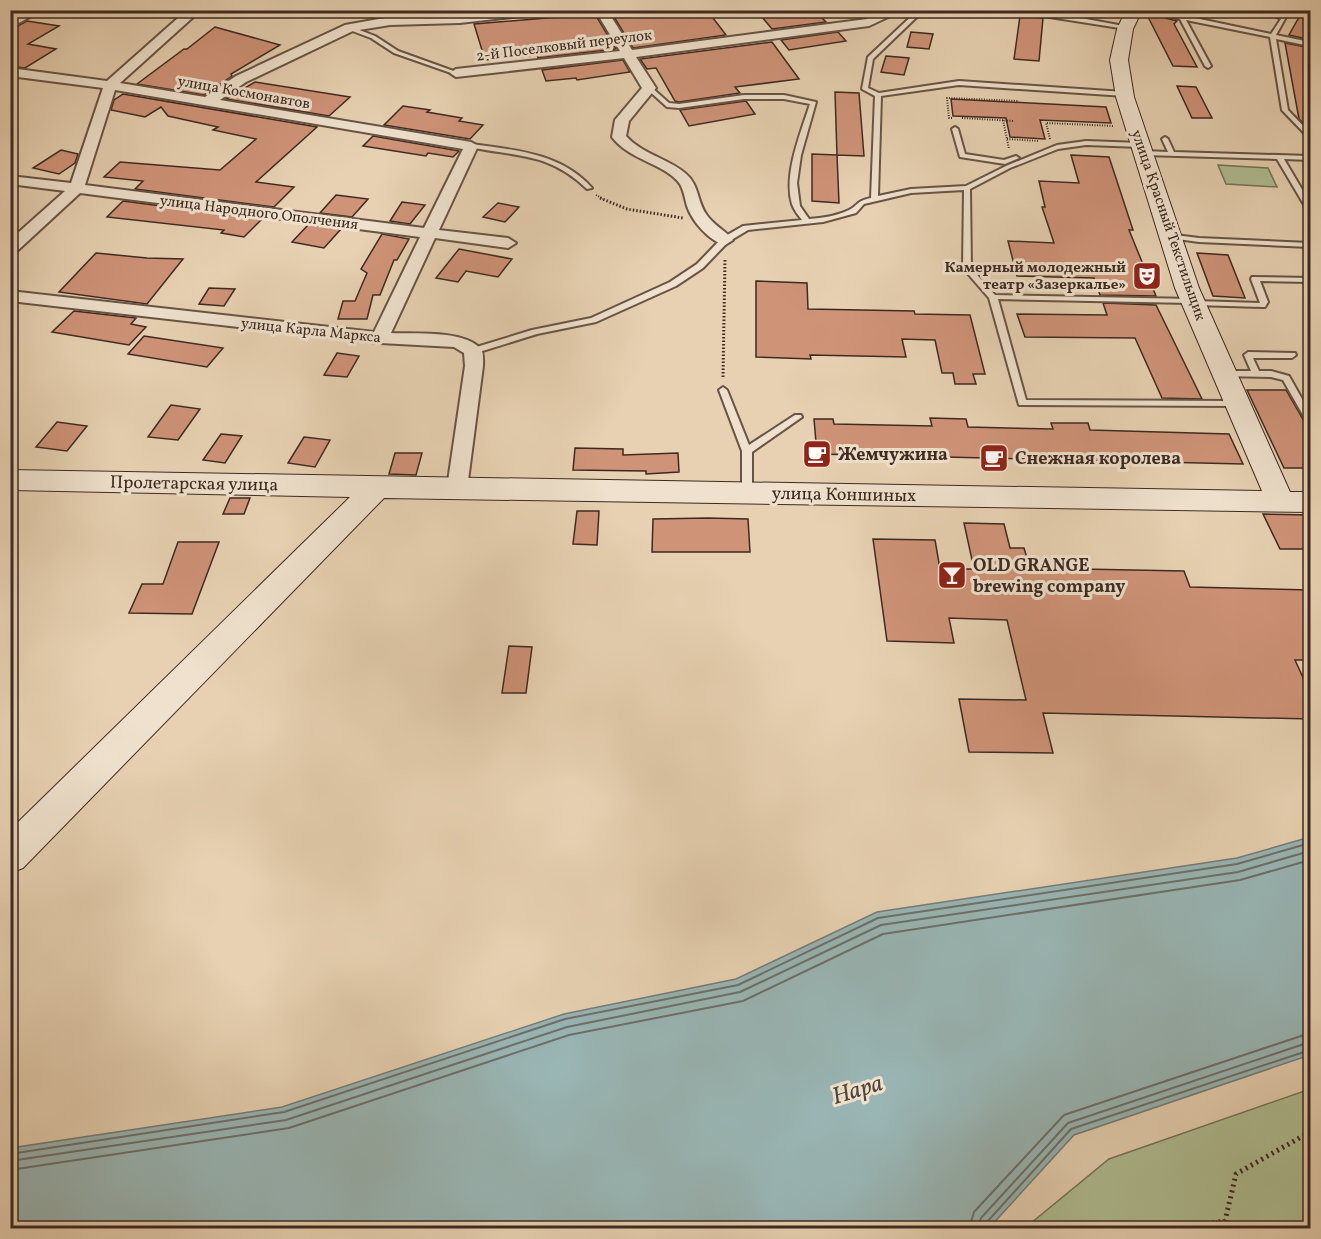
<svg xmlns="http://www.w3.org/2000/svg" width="1321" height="1239" viewBox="0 0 1321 1239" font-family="Vollkorn,serif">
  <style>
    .green { fill: #afbd92; stroke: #76745a; stroke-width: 1.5 }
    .water { fill: #99b5b4; stroke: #757d79; stroke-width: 1.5 }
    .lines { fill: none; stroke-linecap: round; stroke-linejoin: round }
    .shore { stroke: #6c706a; stroke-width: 2 }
    .building { fill: #cf9378; stroke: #3e2a21; stroke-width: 1.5 }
    .lane-casing { stroke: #685445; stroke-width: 4 }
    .street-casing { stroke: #685445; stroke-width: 4 }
    .secondary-casing { stroke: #3e2a21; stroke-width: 2 }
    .path-far2 { stroke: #3e2a21; stroke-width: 2; stroke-dasharray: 1 1.5; stroke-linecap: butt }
    .path-far1 { stroke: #3e2a21; stroke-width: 3; stroke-dasharray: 1.5 2; stroke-linecap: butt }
    .path { stroke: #3e2a21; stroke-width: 5; stroke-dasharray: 2 4; stroke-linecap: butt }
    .lane { fill: #efe1cd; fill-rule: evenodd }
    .street { fill: #efe1cd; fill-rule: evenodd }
    .secondary { fill: #efe1cd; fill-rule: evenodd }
    .labels { text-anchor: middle; stroke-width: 6; stroke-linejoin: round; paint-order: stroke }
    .far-street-label { font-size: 15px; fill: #3e2a21; stroke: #efe1cd }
    .far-poi-label { font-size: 15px; font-weight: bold; fill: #3e2a21; stroke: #efe1cd; text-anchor: end }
    .poi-label { font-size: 18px; font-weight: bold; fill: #3e2a21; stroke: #efe1cd; text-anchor: start }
    .street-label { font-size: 18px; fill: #3e2a21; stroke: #efe1cd }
    .near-water-label { font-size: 24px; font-style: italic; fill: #50463e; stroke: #efe1cd }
  </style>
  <rect width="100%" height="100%" fill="#e7d1b2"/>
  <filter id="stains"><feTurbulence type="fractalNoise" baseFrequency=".00333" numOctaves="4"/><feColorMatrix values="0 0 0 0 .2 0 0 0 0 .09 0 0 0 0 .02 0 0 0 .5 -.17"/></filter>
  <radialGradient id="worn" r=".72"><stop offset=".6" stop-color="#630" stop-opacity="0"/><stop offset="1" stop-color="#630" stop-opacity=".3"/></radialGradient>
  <g class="green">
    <path d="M 1218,165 L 1268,168 L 1277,187 L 1226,184 Z"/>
    <path d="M 1310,1089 L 1310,1228 L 1025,1228 L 1109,1159 Z"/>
  </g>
  <path class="water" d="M 1310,837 L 1310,1055 L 1074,1135 L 989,1228 L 11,1228 L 11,1148 L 282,1107 L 564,1014 L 736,979 L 877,912 L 1237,858 Z"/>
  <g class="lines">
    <g class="shore">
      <path d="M 10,1154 L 284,1112 L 565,1019 L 738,985 L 878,918 L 1237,864 L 1310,843"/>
      <path d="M 10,1161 L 286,1120 L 567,1027 L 740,992 L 881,925 L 1238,872 L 1310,851"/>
      <path d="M 10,1170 L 289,1128 L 569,1035 L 743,1001 L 883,934 L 1240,880 L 1310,860"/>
      <path d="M 969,1228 L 974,1212 L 1064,1115 L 1310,1033"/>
      <path d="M 978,1228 L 981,1218 L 1068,1123 L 1310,1042"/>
      <path d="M 985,1228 L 987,1222 L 1071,1129 L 1310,1050"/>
    </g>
  </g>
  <g class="building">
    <path d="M 623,10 L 707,10 L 726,35 L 633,48 L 611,12 Z"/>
    <path d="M 814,10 L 826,22 L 772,29 L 757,11 Z"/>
    <path d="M 1303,10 L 1311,10 L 1311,40 L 1289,35 Z"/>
    <path d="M 1146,13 L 1177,21 L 1174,24 L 1197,67 L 1173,66 Z"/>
    <path d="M 595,14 L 616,49 L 538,58 L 537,55 L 485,60 L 474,24 Z"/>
    <path d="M 1020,16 L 1043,18 L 1039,61 L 1014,59 Z"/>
    <path d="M 27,21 L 59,26 L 28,44 L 56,49 L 25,68 L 10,66 L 10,30 Z"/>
    <path d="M 215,27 L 280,45 L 231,74 L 232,76 L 204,95 L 137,84 L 184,49 L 187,49 Z"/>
    <path d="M 838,32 L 846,41 L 789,50 L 781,40 Z"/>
    <path d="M 911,32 L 933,34 L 929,49 L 907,47 Z"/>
    <path d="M 772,42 L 799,79 L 735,87 L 740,93 L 679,102 L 675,101 L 656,68 L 647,69 L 640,59 Z"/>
    <path d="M 1285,43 L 1311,48 L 1311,130 L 1299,119 Z"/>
    <path d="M 886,56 L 909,58 L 904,75 L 881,72 Z"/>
    <path d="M 623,60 L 630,72 L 577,80 L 576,78 L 546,81 L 542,70 Z"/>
    <path d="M 255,82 L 350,97 L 329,116 L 226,99 Z"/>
    <path d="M 1177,86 L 1196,87 L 1212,118 L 1192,118 Z"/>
    <path d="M 835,92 L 859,93 L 864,156 L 837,155 L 839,203 L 812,201 L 812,154 L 837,155 Z"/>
    <path d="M 123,94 L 317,127 L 256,182 L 294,187 L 274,207 L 135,189 L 143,181 L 104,177 L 120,162 L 220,170 L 256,139 L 213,130 L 218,127 L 168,116 L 161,107 L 145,117 L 111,110 L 114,100 Z"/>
    <path d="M 951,99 L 1106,107 L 1111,123 L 1040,120 L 1045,139 L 1010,137 L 1006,118 L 953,116 Z"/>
    <path d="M 746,101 L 755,114 L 689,126 L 680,110 Z"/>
    <path d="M 403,106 L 430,110 L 427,112 L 462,118 L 459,121 L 483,125 L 470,139 L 384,125 Z"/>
    <path d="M 373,136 L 459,151 L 453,157 L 428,153 L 426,156 L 363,146 Z"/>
    <path d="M 61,150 L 78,154 L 75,163 L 59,174 L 33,168 Z"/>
    <path d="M 1071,155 L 1109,157 L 1133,230 L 1129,230 L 1156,296 L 1100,295 L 1094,278 L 1017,276 L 1008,241 L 1054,243 L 1042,207 L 1045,207 L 1039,181 L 1079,183 Z"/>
    <path d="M 336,195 L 368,199 L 352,217 L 320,213 Z"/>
    <path d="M 123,201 L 262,219 L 244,237 L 221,233 L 224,230 L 107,217 Z"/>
    <path d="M 402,202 L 425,205 L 410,224 L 390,221 Z"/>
    <path d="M 498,203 L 519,207 L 505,222 L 483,217 Z"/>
    <path d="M 308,225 L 341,229 L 324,248 L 292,242 Z"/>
    <path d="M 382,234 L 409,239 L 397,260 L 394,260 L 380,295 L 373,295 L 367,319 L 338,319 L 343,301 L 355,301 L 367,273 L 361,269 Z"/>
    <path d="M 459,249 L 512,259 L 498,277 L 466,271 L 458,282 L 436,278 Z"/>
    <path d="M 96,253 L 147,258 L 183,259 L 147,304 L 59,292 Z"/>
    <path d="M 1197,253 L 1228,255 L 1245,298 L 1213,296 Z"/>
    <path d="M 756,281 L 807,283 L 808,309 L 914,311 L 915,314 L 970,315 L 985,374 L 973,374 L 976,384 L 955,384 L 953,373 L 942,373 L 935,340 L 902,339 L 906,357 L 810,355 L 811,359 L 756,357 Z"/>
    <path d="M 209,288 L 235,289 L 224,306 L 199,304 Z"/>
    <path d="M 1103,303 L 1156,305 L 1202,399 L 1162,398 L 1135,338 L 1025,337 L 1017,314 L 1107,315 Z"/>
    <path d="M 74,311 L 136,318 L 131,324 L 146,327 L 129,345 L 52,332 Z"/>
    <path d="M 144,336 L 223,348 L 207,367 L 128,354 Z"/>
    <path d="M 337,353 L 359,356 L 347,377 L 324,375 Z"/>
    <path d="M 1247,390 L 1286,390 L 1305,423 L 1311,425 L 1311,468 L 1284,468 Z"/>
    <path d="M 171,405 L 200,409 L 178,440 L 148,437 Z"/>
    <path d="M 930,418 L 966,419 L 968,427 L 1053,429 L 1051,423 L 1088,423 L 1090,430 L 1229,434 L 1243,464 L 817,454 L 814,419 L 833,419 L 834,424 L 932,426 Z"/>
    <path d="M 57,422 L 87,426 L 67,451 L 36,447 Z"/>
    <path d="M 221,434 L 242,436 L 225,463 L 203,460 Z"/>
    <path d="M 304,437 L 330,440 L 315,467 L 288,463 Z"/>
    <path d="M 575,448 L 623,449 L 623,455 L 678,453 L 679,472 L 646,474 L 646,471 L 573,470 Z"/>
    <path d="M 395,453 L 422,453 L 416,475 L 389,474 Z"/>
    <path d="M 230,498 L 250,498 L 244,514 L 223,514 Z"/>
    <path d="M 577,511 L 599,511 L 597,545 L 573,544 Z"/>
    <path d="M 1263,514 L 1311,515 L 1311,549 L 1280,549 Z"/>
    <path d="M 708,518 L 748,519 L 750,552 L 652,552 L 653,519 Z"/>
    <path d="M 964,523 L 1004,524 L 1010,548 L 1024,548 L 1030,568 L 1184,571 L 1190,587 L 1311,590 L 1311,660 L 1295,660 L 1311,695 L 1311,719 L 1043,713 L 1053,753 L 969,752 L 959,699 L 1026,700 L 1007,620 L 949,618 L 954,643 L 887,641 L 873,539 L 935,540 L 940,569 L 974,569 Z"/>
    <path d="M 178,542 L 219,542 L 192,614 L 129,613 L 142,584 L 163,584 Z"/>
    <path d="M 509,646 L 532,647 L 526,693 L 502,693 Z"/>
  </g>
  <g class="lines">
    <g class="lane-casing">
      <g id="lane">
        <path d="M 918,10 L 924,10 L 873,59 L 868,88 L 879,93 L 959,81 L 1125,92 L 1128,94 L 1125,96 L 959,85 L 881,96 L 878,196 L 911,189 L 966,186 L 1006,166 L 1057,145 L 1086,141 L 1141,143 L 1144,145 L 1141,147 L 1086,145 L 1058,149 L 1010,168 L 970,189 L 971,268 L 995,295 L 1192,299 L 1196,301 L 1260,303 L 1251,279 L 1252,277 L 1310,278 L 1310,282 L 1260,281 L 1268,302 L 1265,307 L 1262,307 L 1194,305 L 1190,303 L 998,299 L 1026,400 L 1237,401 L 1241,404 L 1240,406 L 1019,405 L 989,298 L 963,268 L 964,190 L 911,193 L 864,204 L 856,213 L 823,222 L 748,230 L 728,242 L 703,268 L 676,286 L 596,322 L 537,334 L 476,353 L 470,353 L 470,349 L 532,330 L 591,318 L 670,282 L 697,264 L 722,238 L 743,226 L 802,220 C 798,215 794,210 792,204 C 783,175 801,132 810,104 L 784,99 L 744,99 L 679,108 L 667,107 L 647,89 L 647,87 L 651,87 L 669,103 L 679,104 L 744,95 L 784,95 L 816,102 L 801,155 L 797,183 L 800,206 L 809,219 C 822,218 837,216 849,210 C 859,205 856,201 871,198 L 875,96 L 862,89 L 868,57 Z"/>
        <path d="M 1005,10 L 1054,13 L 1129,27 L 1126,29 Z"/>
        <path d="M 1145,10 L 1157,10 L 1271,34 L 1281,19 L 1262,10 L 1270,10 L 1286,17 L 1276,35 L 1310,42 L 1310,46 L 1276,39 L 1288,110 L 1310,133 L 1310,138 L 1308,137 L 1282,110 L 1270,37 L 1186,20 L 1211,66 L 1208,68 L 1205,66 L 1180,19 Z"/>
        <path d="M 349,26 L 375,36 L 398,51 L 459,73 L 454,74 L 394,53 L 371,38 L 347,29 L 346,28 Z"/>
        <path d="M 955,127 L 958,129 L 965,154 L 1004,160 L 1016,156 L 1019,158 L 1005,164 L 960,157 L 952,129 Z"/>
        <path d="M 1165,137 L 1168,139 L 1174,152 L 1310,156 L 1310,160 L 1284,159 L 1310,203 L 1310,210 L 1306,208 L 1277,159 L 1143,155 L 1140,153 L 1143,151 L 1168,152 L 1162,139 Z"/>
        <path d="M 471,144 C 515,150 561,153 592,188 L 587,189 C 549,152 517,157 469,147 L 469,145 Z"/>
        <path d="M 1167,234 L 1199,238 L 1310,243 L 1310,247 L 1199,242 L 1170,238 L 1167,238 Z"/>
        <path d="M 1248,352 L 1295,353 L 1296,355 L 1292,358 L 1253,358 L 1259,371 L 1271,371 L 1289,376 L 1310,413 L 1310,423 L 1307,422 L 1283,380 L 1271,377 L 1221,376 L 1221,372 L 1224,371 L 1251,371 L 1244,355 Z"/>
        <path d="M 723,387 L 727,390 L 749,445 L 795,415 L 801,415 L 802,417 L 752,452 L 752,492 L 747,495 L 742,492 L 742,451 L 719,390 Z"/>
      </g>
    </g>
    <g class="street-casing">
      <g id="street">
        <path d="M 27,10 L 42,10 L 10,28 L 10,20 Z"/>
        <path d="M 187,10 L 201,10 L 120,83 L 205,97 L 236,76 L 345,25 L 390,17 L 545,10 L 539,14 L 460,23 L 390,25 L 353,31 L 246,82 L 220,100 L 471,142 L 478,146 L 439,230 L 508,238 L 516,243 L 508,248 L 435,238 L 391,333 C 414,334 463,330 480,348 C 484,352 483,360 483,366 L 467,488 L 464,493 L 457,495 L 450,493 L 447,488 L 465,366 L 464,353 L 454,347 L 380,343 L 10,301 L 10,291 L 374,332 L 420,237 L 80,193 L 16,252 L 10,254 L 10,240 L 65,191 L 10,184 L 10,176 L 71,183 L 103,88 L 10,76 L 10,68 L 107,81 ZM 115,90 L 463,149 L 424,228 L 85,185 Z"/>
        <path d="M 595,10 L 607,10 L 632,50 L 867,19 L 875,15 L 873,10 L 885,10 L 888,17 L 869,26 L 636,57 L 656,88 L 629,121 L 626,136 C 642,154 667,158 685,173 C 699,184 697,201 706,214 C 713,225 725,230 733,240 L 725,245 C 709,241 692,221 687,206 C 685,199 684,191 680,184 C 665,163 630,161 612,137 L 615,120 L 642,88 L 624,58 L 456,77 L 450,73 L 456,69 L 620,51 Z"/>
      </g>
    </g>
    <g class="secondary-casing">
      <path id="secondary" d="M 1126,10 L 1142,10 L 1133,29 L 1128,60 L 1134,97 L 1199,288 L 1290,492 L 1310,492 L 1310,512 L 384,498 L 23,868 L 10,873 L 10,830 L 350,497 L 10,490 L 10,470 L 1262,491 L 1175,288 L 1116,97 L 1110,60 L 1117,29 Z"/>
    </g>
    <g class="path-far2">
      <path d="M 952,118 L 949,118 L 947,98 L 1019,101"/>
      <path d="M 962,118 L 1014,121"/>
      <path d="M 1003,120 L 1009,149"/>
      <path d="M 1007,139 L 1039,141"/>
      <path d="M 1050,139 L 1046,123 L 1114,126"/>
      <path d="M 596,195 L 603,199"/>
    </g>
    <g class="path-far1">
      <path d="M 600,198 L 627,209 L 683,218"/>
      <path d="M 723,377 L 725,259"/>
    </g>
    <path class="path" d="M 1183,1228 L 1225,1221 L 1236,1174 L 1310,1132"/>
    <use href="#lane" class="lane"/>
    <use href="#street" class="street"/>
    <use href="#secondary" class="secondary"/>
  </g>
  <defs>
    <g id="theatre-square" transform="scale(1.5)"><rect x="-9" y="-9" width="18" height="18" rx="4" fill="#8f2418" stroke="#efe1cd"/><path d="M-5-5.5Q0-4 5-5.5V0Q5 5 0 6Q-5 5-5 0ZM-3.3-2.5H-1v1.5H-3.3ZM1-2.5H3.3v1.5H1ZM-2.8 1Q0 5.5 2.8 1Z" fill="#fff"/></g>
    <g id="cafe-square" transform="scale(1.5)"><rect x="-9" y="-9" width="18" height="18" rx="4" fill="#8f2418" stroke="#efe1cd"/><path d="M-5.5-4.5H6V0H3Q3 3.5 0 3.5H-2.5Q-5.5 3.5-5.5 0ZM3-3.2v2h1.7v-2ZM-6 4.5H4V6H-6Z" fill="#fff"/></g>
    <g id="bar-square" transform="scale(1.5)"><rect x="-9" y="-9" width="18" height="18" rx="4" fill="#8f2418" stroke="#efe1cd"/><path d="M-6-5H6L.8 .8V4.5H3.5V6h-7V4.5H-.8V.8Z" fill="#fff"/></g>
  </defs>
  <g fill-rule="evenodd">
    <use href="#theatre-square" x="1147" y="276"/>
    <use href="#cafe-square" x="817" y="454"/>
    <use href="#cafe-square" x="994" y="458"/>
    <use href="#bar-square" x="952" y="575"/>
  </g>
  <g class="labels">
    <g class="far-street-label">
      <text transform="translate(564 45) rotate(-7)" y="5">2-й Поселковый переулок</text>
      <text transform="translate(244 92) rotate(10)" y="5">улица Космонавтов</text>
      <text transform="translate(259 212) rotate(7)" y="5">улица Народного Ополчения</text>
      <text transform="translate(1169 225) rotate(71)" y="5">улица Красный Текстильщик</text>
      <text transform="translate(311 330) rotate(6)" y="5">улица Карла Маркса</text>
    </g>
    <g class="far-poi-label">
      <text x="1126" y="272">Камерный молодежный<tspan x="1126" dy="17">театр «Зазеркалье»</tspan></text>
    </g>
    <g class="poi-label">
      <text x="838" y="460">Жемчужина</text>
      <text x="1015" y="464">Снежная королева</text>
      <text x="973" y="571">OLD GRANGE<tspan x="973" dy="21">brewing company</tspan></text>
    </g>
    <g class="street-label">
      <text transform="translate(194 483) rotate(1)" y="6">Пролетарская улица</text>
      <text transform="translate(844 494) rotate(1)" y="6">улица Коншиных</text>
    </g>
    <g class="near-water-label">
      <text transform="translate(857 1089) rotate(-17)" y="8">Нара</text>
    </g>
  </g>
  <rect width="1321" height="1239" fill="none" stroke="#e7d1b2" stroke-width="36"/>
  <rect x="12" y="12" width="1297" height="1215" fill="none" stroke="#3e2a21" stroke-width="3"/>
  <rect x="18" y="18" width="1285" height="1203" fill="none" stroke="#3e2a21" stroke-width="1.5"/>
  <rect width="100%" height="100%" filter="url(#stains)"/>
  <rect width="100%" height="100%" fill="url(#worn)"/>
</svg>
